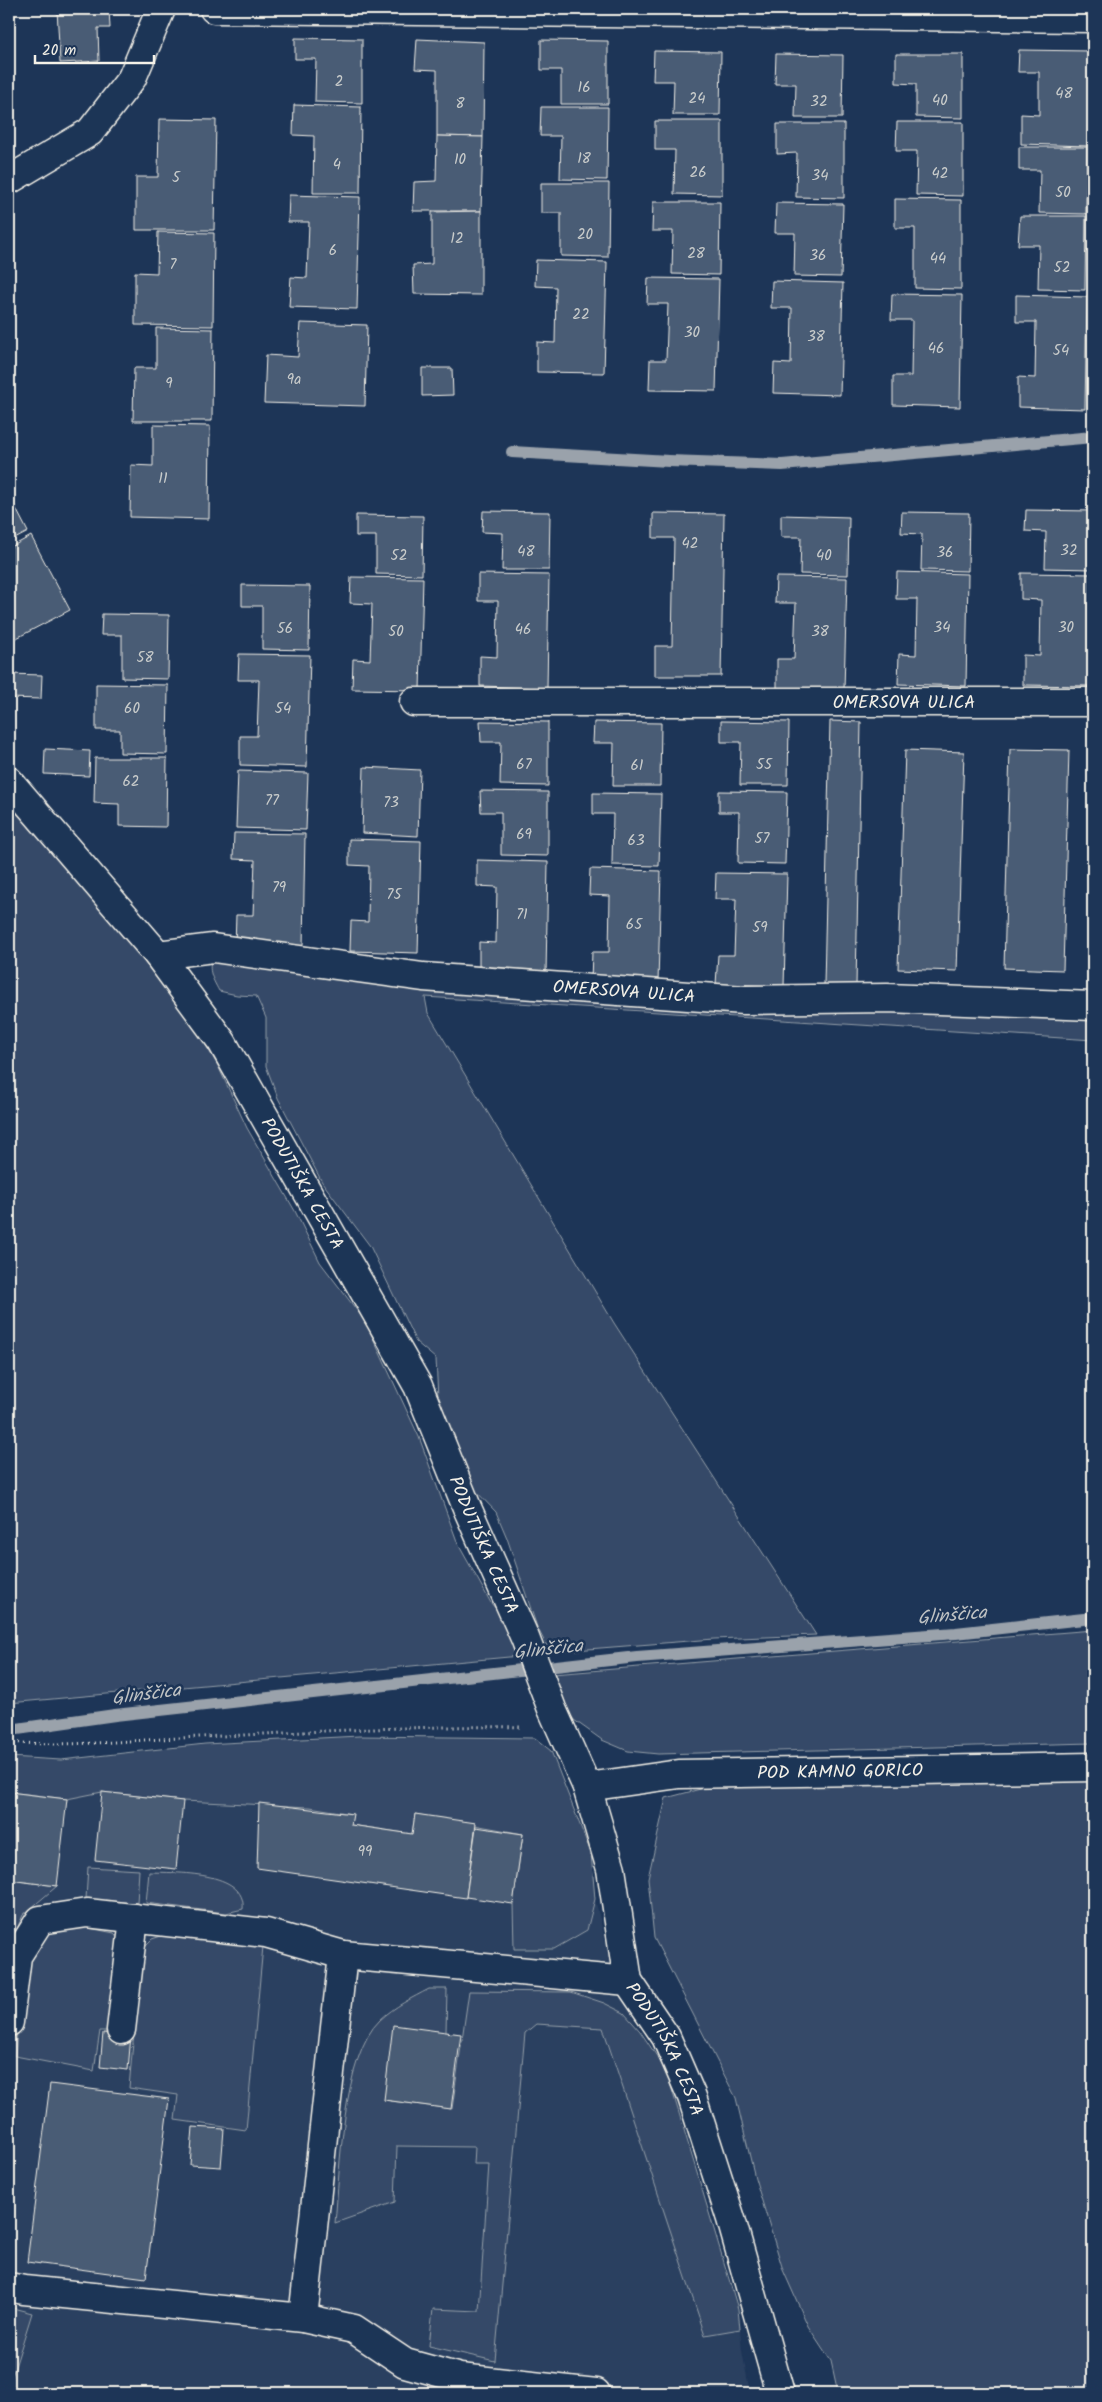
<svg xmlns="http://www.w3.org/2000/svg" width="1102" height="2402" viewBox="0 0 1102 2402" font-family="Kalam,sans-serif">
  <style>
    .built { fill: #2a4060 }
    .green { fill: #354a67; stroke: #949ea8 }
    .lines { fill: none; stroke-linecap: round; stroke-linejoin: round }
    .stream { stroke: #9aa2ab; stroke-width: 12 }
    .building { fill: #485b74; stroke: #f4f1e8 }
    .minor-casing { stroke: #f4f1e8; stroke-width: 31 }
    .path { stroke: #f4f1e8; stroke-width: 3; stroke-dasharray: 1 4; stroke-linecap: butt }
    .minor { stroke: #1d3557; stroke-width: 28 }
    .labels { text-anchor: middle; stroke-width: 5; stroke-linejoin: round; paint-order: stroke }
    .number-label { font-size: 15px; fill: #c9cccb }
    .street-label { font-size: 18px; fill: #f4f1e8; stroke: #1d3557 }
    .water-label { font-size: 19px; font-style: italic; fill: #c0c3c4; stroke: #1d3557 }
  </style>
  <rect width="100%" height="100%" fill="#1d3557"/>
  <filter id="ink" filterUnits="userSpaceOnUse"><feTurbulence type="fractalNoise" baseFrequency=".02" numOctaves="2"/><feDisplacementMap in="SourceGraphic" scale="10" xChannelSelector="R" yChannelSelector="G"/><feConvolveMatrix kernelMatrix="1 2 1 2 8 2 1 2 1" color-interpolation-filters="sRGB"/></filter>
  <g filter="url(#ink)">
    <path class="built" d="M 359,1736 L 535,1738 L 551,1751 L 591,1853 L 595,1899 L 617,1988 L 640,2031 L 666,2070 L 738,2309 L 742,2351 L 750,2393 L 9,2393 L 9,1757 L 61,1760 L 205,1744 Z"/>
    <g class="green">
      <path d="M 9,804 L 138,954 L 197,1030 L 218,1066 L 247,1128 L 295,1211 L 320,1262 L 365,1321 L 419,1437 L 458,1544 L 491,1603 L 515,1632 L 520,1656 L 9,1703 Z"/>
      <path d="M 214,954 L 1093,1018 L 1093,1040 L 425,997 L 428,1013 L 614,1323 L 816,1635 L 714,1639 L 550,1652 L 537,1627 L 507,1538 L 496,1512 L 472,1487 L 438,1398 L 436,1359 L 416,1342 L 370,1246 L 322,1182 L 278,1098 L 266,1066 L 266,1018 L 256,996 L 237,995 L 219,991 C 212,978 206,968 214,954 Z"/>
      <path d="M 1093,1630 L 1093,1743 L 658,1754 L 628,1751 L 602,1740 L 574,1720 L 559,1699 L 553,1674 Z"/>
      <path d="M 359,1736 L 535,1738 L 551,1751 L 591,1853 L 595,1899 L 587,1930 L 554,1949 L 514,1949 L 513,1904 L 523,1834 L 415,1814 L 412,1834 L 351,1825 L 352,1814 L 310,1807 L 183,1801 L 102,1792 L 67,1799 L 9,1792 L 9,1757 L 61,1760 L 205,1744 Z"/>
      <path d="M 1093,1780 L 1093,2393 L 838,2393 L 831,2361 L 808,2326 L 783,2270 L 755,2178 L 736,2098 L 654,1938 L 648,1878 L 666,1798 L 708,1787 Z"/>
      <path d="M 88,1867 L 139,1870 L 137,1903 L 86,1899 Z"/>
      <path d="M 149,1872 C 174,1873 247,1870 243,1909 L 226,1913 L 146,1903 Z"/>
      <path d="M 9,1880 L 57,1886 L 23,1915 L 9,1947 Z"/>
      <path d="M 84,1927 L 114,1933 L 124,1944 L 113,2031 L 100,2031 L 94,2071 L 15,2056 C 19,2020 17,1945 57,1929 C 64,1926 76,1927 84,1927 Z"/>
      <path d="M 161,1936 L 263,1946 L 246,2130 L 175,2120 L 178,2095 L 129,2088 L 141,1950 L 152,1939 Z"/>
      <path d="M 429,1989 L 447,1989 L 446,2032 L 384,2100 L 452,2109 L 469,1991 L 571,1992 L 604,2003 L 624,2013 L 640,2031 L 666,2070 L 738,2309 L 740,2329 L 705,2335 L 603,2028 L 536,2024 L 525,2033 L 495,2361 L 429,2346 L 433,2309 L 479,2311 L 489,2164 L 474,2164 L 475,2147 L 397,2146 L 395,2202 L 335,2223 C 340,2172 342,2056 380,2020 C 395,2006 412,1998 429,1989 Z"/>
      <path d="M 9,2307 L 32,2313 L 9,2386 Z"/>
    </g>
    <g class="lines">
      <g class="stream">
        <path d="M 512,452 L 669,461 L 782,465 L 1093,437"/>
        <path d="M 9,1727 L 17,1729 L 115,1715 L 637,1657 L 956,1633 L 1093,1618"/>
      </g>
    </g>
    <g class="building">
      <path d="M 57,9 L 109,9 L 110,28 L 98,28 L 99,61 L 60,63 Z"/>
      <path d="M 295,38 L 362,39 L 362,103 L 315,102 L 316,59 L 295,59 Z"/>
      <path d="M 417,39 L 484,42 L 483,137 L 437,136 L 437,70 L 415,69 Z"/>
      <path d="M 541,40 L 608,41 L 608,104 L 561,104 L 561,70 L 541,70 Z"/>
      <path d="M 1019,50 L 1090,51 L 1088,146 L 1021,144 L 1021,114 L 1039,115 L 1039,72 L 1018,72 Z"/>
      <path d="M 654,51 L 721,52 L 720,115 L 673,115 L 674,81 L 653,81 Z"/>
      <path d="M 776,54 L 843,55 L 842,118 L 795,118 L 796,84 L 775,84 Z"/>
      <path d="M 896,54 L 963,54 L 963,118 L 916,117 L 916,84 L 896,83 Z"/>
      <path d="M 294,105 L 361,107 L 360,193 L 313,193 L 314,136 L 293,135 Z"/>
      <path d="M 541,107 L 608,107 L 607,180 L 560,179 L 561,136 L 540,136 Z"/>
      <path d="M 159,119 L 216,120 L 214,230 L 136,230 L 136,177 L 158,177 Z"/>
      <path d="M 655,121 L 722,121 L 722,195 L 674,194 L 675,150 L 655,150 Z"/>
      <path d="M 897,122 L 963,122 L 963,196 L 916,195 L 917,151 L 896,151 Z"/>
      <path d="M 777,124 L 844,124 L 844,198 L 796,197 L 797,153 L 777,154 Z"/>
      <path d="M 437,136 L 483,137 L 481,211 L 413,211 L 414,182 L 436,181 Z"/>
      <path d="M 1019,147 L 1087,147 L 1086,214 L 1039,213 L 1040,170 L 1019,170 Z"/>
      <path d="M 541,183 L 609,183 L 608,257 L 561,256 L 561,213 L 541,213 Z"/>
      <path d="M 289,195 L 360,197 L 357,309 L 289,307 L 291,277 L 307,278 L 309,222 L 288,222 Z"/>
      <path d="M 895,199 L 961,200 L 961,289 L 915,288 L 915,228 L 895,228 Z"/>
      <path d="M 653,202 L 720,202 L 719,275 L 672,274 L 673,231 L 652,231 Z"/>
      <path d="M 776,203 L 843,204 L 841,277 L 794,276 L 795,233 L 775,233 Z"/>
      <path d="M 481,211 L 481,295 L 414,294 L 413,265 L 432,264 L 432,212 Z"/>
      <path d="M 1020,216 L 1086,216 L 1085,290 L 1038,289 L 1039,245 L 1018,245 Z"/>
      <path d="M 158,232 L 214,233 L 213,326 L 135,325 L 135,272 L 157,273 Z"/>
      <path d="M 536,260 L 607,262 L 604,373 L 537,372 L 537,342 L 555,343 L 556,287 L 535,286 Z"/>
      <path d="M 648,278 L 719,279 L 716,391 L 649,390 L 650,360 L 666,360 L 668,304 L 647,304 Z"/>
      <path d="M 772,281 L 843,283 L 840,395 L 773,393 L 774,363 L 791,364 L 792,308 L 771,308 Z"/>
      <path d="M 892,294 L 962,295 L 960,407 L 893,405 L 893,376 L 911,376 L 912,320 L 891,320 Z"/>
      <path d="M 1016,295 L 1087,297 L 1085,409 L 1018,407 L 1018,377 L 1035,378 L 1036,322 L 1016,322 Z"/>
      <path d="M 300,323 L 367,325 L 365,406 L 264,403 L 266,355 L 298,357 Z"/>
      <path d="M 156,328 L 213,329 L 212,421 L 133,421 L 134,368 L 156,368 Z"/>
      <path d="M 422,368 L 452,368 L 453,395 L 422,396 Z"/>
      <path d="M 153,425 L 210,426 L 209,519 L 130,517 L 131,465 L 153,466 Z"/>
      <path d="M 9,495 L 28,532 L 9,542 Z"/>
      <path d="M 1026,510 L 1093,511 L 1092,569 L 1045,568 L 1046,532 L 1025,531 Z"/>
      <path d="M 483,511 L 550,512 L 549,570 L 502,570 L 503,533 L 482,532 Z"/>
      <path d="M 902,512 L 969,513 L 968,571 L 921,570 L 922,534 L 901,533 Z"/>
      <path d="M 653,513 L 724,514 L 721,676 L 655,676 L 655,646 L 672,646 L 674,538 L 653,538 Z"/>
      <path d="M 356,515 L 423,516 L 422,575 L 376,574 L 376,536 L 356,536 Z"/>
      <path d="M 781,515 L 849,517 L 848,575 L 800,574 L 801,537 L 781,537 Z"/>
      <path d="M 31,536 L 70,610 L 9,642 L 9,548 Z"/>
      <path d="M 897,572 L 968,574 L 966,686 L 898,684 L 899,654 L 916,655 L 917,599 L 896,599 Z"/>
      <path d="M 1021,573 L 1093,574 L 1090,686 L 1023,685 L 1023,655 L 1040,656 L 1041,600 L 1021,599 Z"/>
      <path d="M 478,574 L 549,575 L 547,688 L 480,686 L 480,656 L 497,657 L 498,601 L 478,601 Z"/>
      <path d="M 351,577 L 423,578 L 420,690 L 352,689 L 353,659 L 370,660 L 372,604 L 350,603 Z"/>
      <path d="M 776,577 L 847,578 L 844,690 L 777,688 L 777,659 L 794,659 L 796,603 L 775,603 Z"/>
      <path d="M 242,585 L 310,586 L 309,650 L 262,649 L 262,606 L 242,606 Z"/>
      <path d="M 102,614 L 169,615 L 168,679 L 122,678 L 122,635 L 101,635 Z"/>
      <path d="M 239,654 L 310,655 L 307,767 L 240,765 L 240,736 L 257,736 L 259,680 L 238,680 Z"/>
      <path d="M 9,674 L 42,675 L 41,699 L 9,698 Z"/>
      <path d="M 96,684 L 168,685 L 167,754 L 120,753 L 120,730 L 96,730 Z"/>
      <path d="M 480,721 L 548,722 L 548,786 L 500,785 L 501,742 L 481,742 Z"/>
      <path d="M 721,721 L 789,722 L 788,785 L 740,785 L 741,742 L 721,742 Z"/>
      <path d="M 830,721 L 861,722 L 856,986 L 824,985 Z"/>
      <path d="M 594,722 L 661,723 L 660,786 L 613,786 L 614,743 L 593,743 Z"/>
      <path d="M 45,749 L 90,751 L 89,776 L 44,774 Z"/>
      <path d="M 1010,749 L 1069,750 L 1063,970 L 1004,968 Z"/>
      <path d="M 905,750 L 964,752 L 957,971 L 898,969 Z"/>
      <path d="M 95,758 L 167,758 L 166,827 L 119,826 L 119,804 L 94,803 Z"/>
      <path d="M 364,767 L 420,770 L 418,836 L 362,833 Z"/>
      <path d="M 238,771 L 308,773 L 306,830 L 236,828 Z"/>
      <path d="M 480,791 L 548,792 L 548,856 L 501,855 L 501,812 L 481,812 Z"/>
      <path d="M 719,791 L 787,792 L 785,864 L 738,863 L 739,812 L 719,812 Z"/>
      <path d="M 593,793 L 661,794 L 659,866 L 612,865 L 613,814 L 593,814 Z"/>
      <path d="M 234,833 L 305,834 L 303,946 L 235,945 L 236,915 L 253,915 L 255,860 L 233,859 Z"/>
      <path d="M 349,839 L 421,841 L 418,953 L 350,951 L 351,921 L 368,922 L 369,866 L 349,865 Z"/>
      <path d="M 477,860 L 548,862 L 546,974 L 479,972 L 479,942 L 496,943 L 497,887 L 477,886 Z"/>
      <path d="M 590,869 L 661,871 L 658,983 L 591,981 L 592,952 L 609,952 L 610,896 L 589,895 Z"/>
      <path d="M 716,873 L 787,874 L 784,986 L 716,984 L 718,955 L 734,955 L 736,899 L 715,899 Z"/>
      <path d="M 9,1792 L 67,1799 L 57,1886 L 9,1880 Z"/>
      <path d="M 102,1792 L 183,1801 L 176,1869 L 95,1860 Z"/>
      <path d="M 259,1803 L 353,1814 L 351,1825 L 412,1834 L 415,1814 L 476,1823 L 466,1898 L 257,1868 Z"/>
      <path d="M 476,1827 L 523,1834 L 513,1904 L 466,1897 Z"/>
      <path d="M 393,2025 L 461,2034 L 451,2109 L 384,2100 Z"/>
      <path d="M 103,2033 L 131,2035 L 128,2070 L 100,2067 Z"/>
      <path d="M 50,2084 L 169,2099 L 146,2278 L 27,2262 Z"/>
      <path d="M 193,2127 L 224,2129 L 221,2167 L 190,2165 Z"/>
    </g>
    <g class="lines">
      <g class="minor-casing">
        <g id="minor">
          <path d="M 214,9 L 1093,18"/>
          <path d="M 9,180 L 90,132 L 132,78 L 161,9"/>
          <path id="s1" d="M 414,702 L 1093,702"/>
          <path id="s2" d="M 9,781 L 158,955 L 222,1042 L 418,1386 L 468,1510 L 525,1638 L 552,1709 L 587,1787 L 611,1869 L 628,1981 L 666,2037 L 692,2097 L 731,2219 L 780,2393"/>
          <path id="s3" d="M 158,955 L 213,948 L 423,977 L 744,1000 L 887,998 L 1093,1006"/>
          <path id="s4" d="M 587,1787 L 679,1774 L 1093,1767"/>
          <path d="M 9,2022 L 17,1956 L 40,1920 L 87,1913 L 266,1933 L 343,1955 L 628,1981"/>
          <path d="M 121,2030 L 134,1918"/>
          <path d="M 9,2287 L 24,2290 L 303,2318 L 354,2329 L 405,2363 L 460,2378 L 596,2393"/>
          <path d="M 303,2318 L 343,1955"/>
        </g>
      </g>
      <path class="path" d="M 9,1742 C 65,1747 123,1741 179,1738 C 293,1733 408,1725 523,1727"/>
      <use href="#minor" class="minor"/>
    </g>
  </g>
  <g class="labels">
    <g class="number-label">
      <text x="339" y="86">2</text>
      <text x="584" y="92">16</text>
      <text x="1064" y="98">48</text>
      <text x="697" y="103">24</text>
      <text x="940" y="105">40</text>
      <text x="819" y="106">32</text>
      <text x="460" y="108">8</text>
      <text x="584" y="163">18</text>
      <text x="460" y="164">10</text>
      <text x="337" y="169">4</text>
      <text x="698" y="177">26</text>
      <text x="940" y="178">42</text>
      <text x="820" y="180">34</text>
      <text x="176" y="182">5</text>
      <text x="1063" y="197">50</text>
      <text x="585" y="239">20</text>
      <text x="457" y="243">12</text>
      <text x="333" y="255">6</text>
      <text x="696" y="258">28</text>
      <text x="818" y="260">36</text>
      <text x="938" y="263">44</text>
      <text x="173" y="269">7</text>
      <text x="1062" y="272">52</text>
      <text x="581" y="319">22</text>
      <text x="692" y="337">30</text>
      <text x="816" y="341">38</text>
      <text x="936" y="353">46</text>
      <text x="1061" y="355">54</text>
      <text x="294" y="384">9a</text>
      <text x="169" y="388">9</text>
      <text x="163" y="483">11</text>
      <text x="690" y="548">42</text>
      <text x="1069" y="555">32</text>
      <text x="526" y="556">48</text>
      <text x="945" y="557">36</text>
      <text x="399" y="560">52</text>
      <text x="824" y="560">40</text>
      <text x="942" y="632">34</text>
      <text x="1066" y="632">30</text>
      <text x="285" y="633">56</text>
      <text x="523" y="634">46</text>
      <text x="396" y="636">50</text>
      <text x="820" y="636">38</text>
      <text x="145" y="662">58</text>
      <text x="132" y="713">60</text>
      <text x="283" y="713">54</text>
      <text x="524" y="769">67</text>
      <text x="764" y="769">55</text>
      <text x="637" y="770">61</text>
      <text x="131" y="786">62</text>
      <text x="272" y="805">77</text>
      <text x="391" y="807">73</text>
      <text x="524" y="839">69</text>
      <text x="762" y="843">57</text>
      <text x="636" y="845">63</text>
      <text x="279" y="892">79</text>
      <text x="394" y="899">75</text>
      <text x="522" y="919">71</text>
      <text x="634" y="929">65</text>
      <text x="760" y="932">59</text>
      <text x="365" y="1856">99</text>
    </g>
    <g class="street-label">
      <text dy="6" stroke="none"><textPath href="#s1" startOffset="490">OMERSOVA ULICA</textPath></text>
      <text dy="6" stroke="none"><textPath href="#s3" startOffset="469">OMERSOVA ULICA</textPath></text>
      <text dy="6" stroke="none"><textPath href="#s2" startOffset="500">PODUTIŠKA CESTA</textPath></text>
      <text dy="6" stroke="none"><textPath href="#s2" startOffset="905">PODUTIŠKA CESTA</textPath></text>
      <text dy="6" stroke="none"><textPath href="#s4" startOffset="254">POD KAMNO GORICO</textPath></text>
      <text dy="6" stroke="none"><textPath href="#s2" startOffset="1445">PODUTIŠKA CESTA</textPath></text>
    </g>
    <g class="water-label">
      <text transform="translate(952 1614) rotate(-5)" y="7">Glinščica</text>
      <text transform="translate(548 1648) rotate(-6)" y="7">Glinščica</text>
      <text transform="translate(146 1693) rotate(-7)" y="7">Glinščica</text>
    </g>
  </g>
  <rect width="1102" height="2402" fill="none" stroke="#1d3557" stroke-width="30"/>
  <rect x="15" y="15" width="1072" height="2372" fill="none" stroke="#f4f1e8" stroke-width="2" filter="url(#ink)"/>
  <path d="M35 55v8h119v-8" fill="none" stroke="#f4f1e8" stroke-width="2.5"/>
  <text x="42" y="55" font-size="15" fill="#f4f1e8" stroke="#1d3557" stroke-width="4" paint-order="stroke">20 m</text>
</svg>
